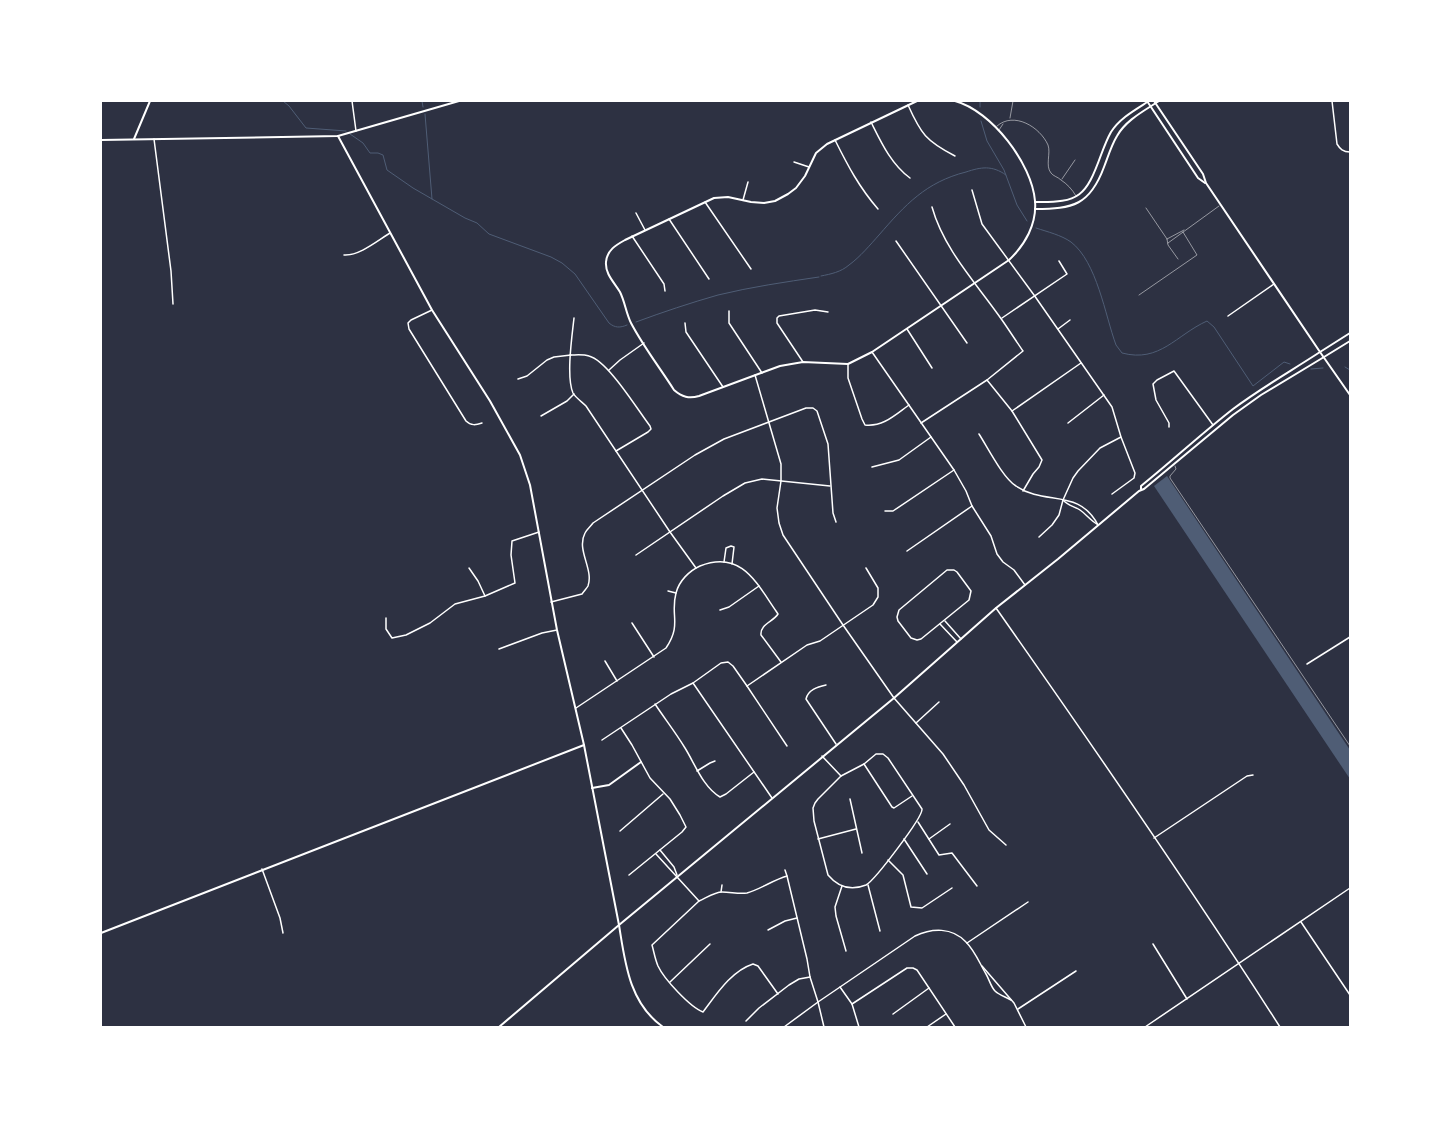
<svg xmlns="http://www.w3.org/2000/svg" width="1451" height="1128" viewBox="0 0 1451 1128" font-family="Montserrat,sans-serif">
  <style>
    .water { fill: #4f5d75 }
    .lines { fill: none; stroke-linecap: round; stroke-linejoin: round }
    .stream { stroke: #4f5d75; stroke-width: 1 }
    .service { stroke: #fff; stroke-width: 0.5 }
    .minor { stroke: #fff; stroke-width: 1.5 }
    .tertiary { stroke: #fff; stroke-width: 2 }
    .secondary { stroke: #fff; stroke-width: 2 }
    .primary { stroke: #fff; stroke-width: 2 }
  </style>
  <rect width="100%" height="100%" fill="#2d3142"/>
  <path class="water" d="M 1167,476 L 1350,750 L 1350,779 L 1154,486 Z"/>
  <g class="lines">
    <g class="stream">
      <path d="M 283,101 L 289,106 L 306,128 L 346,131"/>
      <path d="M 422,101 L 423,107"/>
      <path d="M 980,101 L 980,107"/>
      <path d="M 425,114 L 432,199"/>
      <path d="M 981,121 L 987,141 L 1004,170 L 1017,205 L 1027,221"/>
      <path d="M 350,134 L 363,143 L 370,153 L 378,153 L 383,155 L 387,170 L 413,188 L 465,218 L 477,223 L 489,234 L 551,257 L 562,263 L 575,274 L 609,323 C 615,328 620,328 627,325"/>
      <path d="M 1036,228 C 1048,232 1061,235 1071,242 C 1097,262 1105,315 1116,345 L 1122,353 C 1160,363 1176,335 1207,321 L 1214,327 L 1253,386 L 1284,362 L 1290,364"/>
      <path d="M 821,276 C 831,274 841,272 849,265 C 860,257 870,245 879,235 C 905,205 926,182 966,172 C 981,167 992,165 1006,175"/>
      <path d="M 636,322 C 663,312 690,303 718,295 C 751,287 785,282 819,277"/>
      <path d="M 1345,367 L 1350,370"/>
      <path d="M 1311,369 L 1323,368"/>
    </g>
    <g class="service">
      <path d="M 1010,118 L 1013,101"/>
      <path d="M 997,126 C 1014,111 1040,127 1048,145 C 1051,153 1045,166 1051,173 C 1053,176 1058,177 1061,180 C 1067,184 1072,189 1076,196"/>
      <path d="M 999,130 L 1003,124"/>
      <path d="M 1062,179 L 1075,160"/>
      <path d="M 1146,208 L 1167,239 L 1168,245 L 1178,259"/>
      <path d="M 1167,239 L 1184,230"/>
      <path d="M 1168,243 L 1219,206"/>
      <path d="M 1139,295 L 1197,255 L 1183,232"/>
      <path d="M 1175,466 L 1176,469 L 1170,476 L 1170,478 L 1350,746"/>
    </g>
    <g class="minor">
      <path d="M 352,101 L 356,131"/>
      <path d="M 1332,101 L 1337,144 C 1340,149 1343,152 1350,152"/>
      <path d="M 908,105 C 921,134 926,141 955,156"/>
      <path d="M 871,122 C 881,142 891,164 910,178"/>
      <path d="M 154,139 L 171,271 L 173,304"/>
      <path d="M 835,140 C 848,166 859,187 878,209"/>
      <path d="M 794,162 L 809,167"/>
      <path d="M 972,190 L 982,224 L 1034,295 L 1112,407 L 1121,437 L 1135,473 L 1134,478 L 1112,494"/>
      <path d="M 743,200 L 748,182"/>
      <path d="M 705,202 L 751,269"/>
      <path d="M 636,213 L 645,230"/>
      <path d="M 669,219 L 709,279"/>
      <path d="M 632,236 L 664,284 L 665,291"/>
      <path d="M 896,241 L 967,343"/>
      <path d="M 344,255 C 359,256 377,241 390,233"/>
      <path d="M 432,310 L 411,320 L 408,323 L 409,329 L 466,421 C 471,426 476,425 482,423"/>
      <path d="M 729,311 L 729,323 L 762,373"/>
      <path d="M 1228,316 L 1274,284"/>
      <path d="M 574,318 C 572,336 566,377 573,393 C 575,397 582,402 586,406 L 670,532 L 696,568"/>
      <path d="M 1002,318 L 1067,274 L 1059,261"/>
      <path d="M 685,323 L 686,332 L 723,387"/>
      <path d="M 907,329 L 932,368"/>
      <path d="M 1058,329 L 1070,320"/>
      <path d="M 872,352 L 954,470 L 966,491 L 972,506 L 991,536 L 997,554 L 1003,562 L 1014,570 L 1025,585"/>
      <path d="M 570,355 C 576,355 583,354 589,356 C 608,361 637,409 650,426 L 651,429 L 648,432 L 616,451"/>
      <path d="M 803,362 L 777,323 L 777,318 L 779,316 L 815,310 L 828,312"/>
      <path d="M 848,364 L 848,378 L 862,419 L 865,425 C 883,427 895,415 909,405"/>
      <path d="M 609,370 L 620,360 L 644,343"/>
      <path d="M 755,375 L 781,464 L 781,481 L 777,508 L 779,523 L 783,535 L 843,625 L 894,698 L 943,754 L 964,785 L 989,830 L 1006,845"/>
      <path d="M 518,379 L 527,376 L 547,360 L 554,357 L 571,355"/>
      <path d="M 987,380 L 1012,411 L 1042,460 L 1039,467 L 1033,474 L 1023,491"/>
      <path d="M 1012,411 L 1081,363"/>
      <path d="M 541,416 L 567,401 L 574,394"/>
      <path d="M 921,423 L 987,380 L 1023,351 C 1016,341 1009,330 1002,320 C 977,284 944,250 932,207"/>
      <path d="M 1068,423 L 1104,395"/>
      <path d="M 1169,427 L 1169,423 L 1156,400 L 1153,384 L 1157,380 L 1174,371 L 1213,425"/>
      <path d="M 979,434 C 988,448 1003,478 1016,486 C 1045,506 1079,488 1098,525"/>
      <path d="M 872,467 L 899,460 L 931,437"/>
      <path d="M 1063,500 C 1068,506 1074,506 1080,510 C 1086,514 1090,520 1097,524"/>
      <path d="M 885,511 L 893,511 L 954,470"/>
      <path d="M 1039,537 L 1052,525 L 1059,515 L 1063,500 L 1073,478 L 1078,471 L 1100,448 L 1121,437"/>
      <path d="M 907,551 L 972,506"/>
      <path d="M 636,555 L 723,496 L 745,483 L 762,479 L 830,486"/>
      <path d="M 724,562 L 726,548 L 731,546 L 734,547 L 732,564"/>
      <path d="M 469,568 L 478,581 L 485,596"/>
      <path d="M 947,570 L 954,570 L 957,572 L 971,591 L 969,600 L 921,639 L 917,640 L 911,638 L 898,621 L 897,617 L 899,610 Z"/>
      <path d="M 668,591 L 676,593"/>
      <path d="M 551,602 L 582,594 C 584,591 587,588 588,586 C 594,569 576,550 585,533 C 587,529 591,526 593,523 L 695,455 L 724,439 L 806,408 L 813,408 L 817,411 L 828,444 L 833,513 L 836,522"/>
      <path d="M 996,608 C 1093,746 1189,885 1280,1027"/>
      <path d="M 720,610 L 729,607 L 759,586"/>
      <path d="M 386,618 L 386,629 L 392,638 L 406,635 L 430,623 L 455,604 L 485,596 L 515,583 L 511,555 L 512,541 L 539,532"/>
      <path d="M 945,621 L 961,639"/>
      <path d="M 632,623 L 654,657"/>
      <path d="M 940,624 L 957,642"/>
      <path d="M 499,649 L 542,633 L 557,630"/>
      <path d="M 605,661 L 617,681"/>
      <path d="M 1307,664 L 1350,637"/>
      <path d="M 693,683 L 772,798"/>
      <path d="M 826,685 C 817,687 808,690 806,699 L 836,744"/>
      <path d="M 747,686 L 807,645 L 820,641 L 873,605 L 878,597 L 878,588 L 866,568"/>
      <path d="M 655,704 C 665,719 676,733 685,748 C 695,764 703,787 720,797 L 726,794 L 754,772"/>
      <path d="M 576,708 L 666,648 C 682,625 670,615 676,593 C 679,581 689,571 700,566 C 741,550 756,582 776,611 L 778,614 C 773,622 760,624 761,635 L 781,662"/>
      <path d="M 916,723 L 939,702"/>
      <path d="M 621,728 L 632,745 L 650,778 L 670,799 L 680,815 L 686,827 L 682,832 L 629,875"/>
      <path d="M 602,740 L 671,694 L 693,683 L 721,663 L 728,662 L 733,666 L 747,686 L 787,746"/>
      <path d="M 876,754 L 883,754 L 888,758 L 922,809 C 923,817 875,880 866,885 C 851,891 838,887 828,875 L 814,821 L 813,808 L 815,803 L 818,799 L 841,776 L 864,764 Z"/>
      <path d="M 822,756 L 841,776"/>
      <path d="M 864,764 L 892,807 L 894,808 L 912,796"/>
      <path d="M 697,771 L 710,763 L 715,761"/>
      <path d="M 850,799 L 862,853"/>
      <path d="M 918,822 L 939,855 L 952,853 L 977,886"/>
      <path d="M 620,831 L 663,794"/>
      <path d="M 1154,838 L 1247,776 L 1253,775"/>
      <path d="M 818,839 L 856,829"/>
      <path d="M 904,839 L 927,874"/>
      <path d="M 929,839 L 950,824"/>
      <path d="M 660,850 L 674,867 L 677,875"/>
      <path d="M 656,854 L 699,901 C 706,898 715,892 722,892 C 731,892 738,894 747,893 C 761,889 773,880 787,876 L 807,959 L 810,977 L 818,1002 L 824,1027"/>
      <path d="M 888,860 L 903,875 L 911,907 L 922,908 L 952,888"/>
      <path d="M 262,869 L 280,918 L 283,933"/>
      <path d="M 785,870 L 787,876"/>
      <path d="M 868,885 L 880,931"/>
      <path d="M 842,886 L 835,907 L 836,916 L 846,951"/>
      <path d="M 721,892 L 722,885"/>
      <path d="M 699,901 L 652,945 C 654,952 655,959 658,966 C 664,979 690,1007 703,1012 C 716,995 731,971 753,964 L 758,966 L 778,994"/>
      <path d="M 1301,922 L 1350,995"/>
      <path d="M 768,930 L 785,921 L 797,918"/>
      <path d="M 967,943 L 1028,902"/>
      <path d="M 1153,944 L 1187,999"/>
      <path d="M 982,966 L 1014,1003 L 1026,1027"/>
      <path d="M 670,982 L 710,944"/>
      <path d="M 840,987 L 852,1004 L 859,1027"/>
      <path d="M 852,1004 L 907,968 L 913,968 L 917,970 L 955,1027"/>
      <path d="M 1018,1009 L 1076,971"/>
      <path d="M 893,1014 L 929,988"/>
      <path d="M 746,1021 L 759,1008 L 789,985 L 799,979 L 810,977"/>
      <path d="M 784,1027 L 818,1002 L 915,936 C 932,928 952,927 966,942 C 975,951 980,964 986,974 C 989,979 991,987 995,991 C 999,995 1006,997 1011,1000"/>
      <path d="M 927,1027 L 946,1014"/>
      <path d="M 1145,1027 L 1350,888"/>
    </g>
    <g class="tertiary">
      <path d="M 917,101 L 827,144 L 816,153 L 805,176 L 796,188 L 788,194 L 775,201 L 764,203 L 751,202 L 728,197 L 714,198 L 625,240 C 616,245 607,250 606,262 C 605,274 614,282 620,292 C 625,302 626,313 631,323 C 643,346 660,368 674,390 C 682,397 689,399 699,396 L 780,366 L 803,362 L 848,364 L 872,352 L 1009,260 C 1025,245 1037,224 1035,201 C 1032,164 992,111 955,101"/>
      <path d="M 338,136 L 432,310 L 490,401 L 520,455 L 530,485 L 557,630 L 584,745 L 619,925"/>
      <path d="M 134,139 L 150,101"/>
      <path d="M 101,140 L 338,136 L 459,101"/>
      <path d="M 1035,202 C 1080,203 1086,196 1101,155 C 1104,147 1107,139 1111,132 C 1120,118 1135,110 1149,101"/>
      <path d="M 1035,209 C 1073,209 1090,205 1104,167 C 1108,157 1111,146 1117,136 C 1126,120 1144,111 1159,101"/>
      <path d="M 592,788 L 609,785 L 641,762"/>
      <path d="M 101,933 L 584,745"/>
    </g>
    <g class="secondary">
      <path d="M 1147,101 L 1198,178 L 1205,183"/>
      <path d="M 1141,489 L 1141,486 C 1172,461 1201,434 1233,409 C 1261,388 1291,371 1320,352 L 1206,183 L 1203,174 L 1154,101"/>
      <path d="M 619,925 C 625,962 629,1003 663,1027"/>
      <path d="M 499,1027 L 619,925 L 894,698 L 996,608 L 1058,559 L 1139,491 L 1144,489 L 1233,415 L 1261,395 L 1324,357"/>
    </g>
    <g class="primary">
      <path d="M 1350,333 L 1320,352 L 1350,395"/>
      <path d="M 1324,357 L 1350,341"/>
    </g>
  </g>
  <rect width="1451" height="1128" fill="none" stroke="#ffffff" stroke-width="204"/>
</svg>
